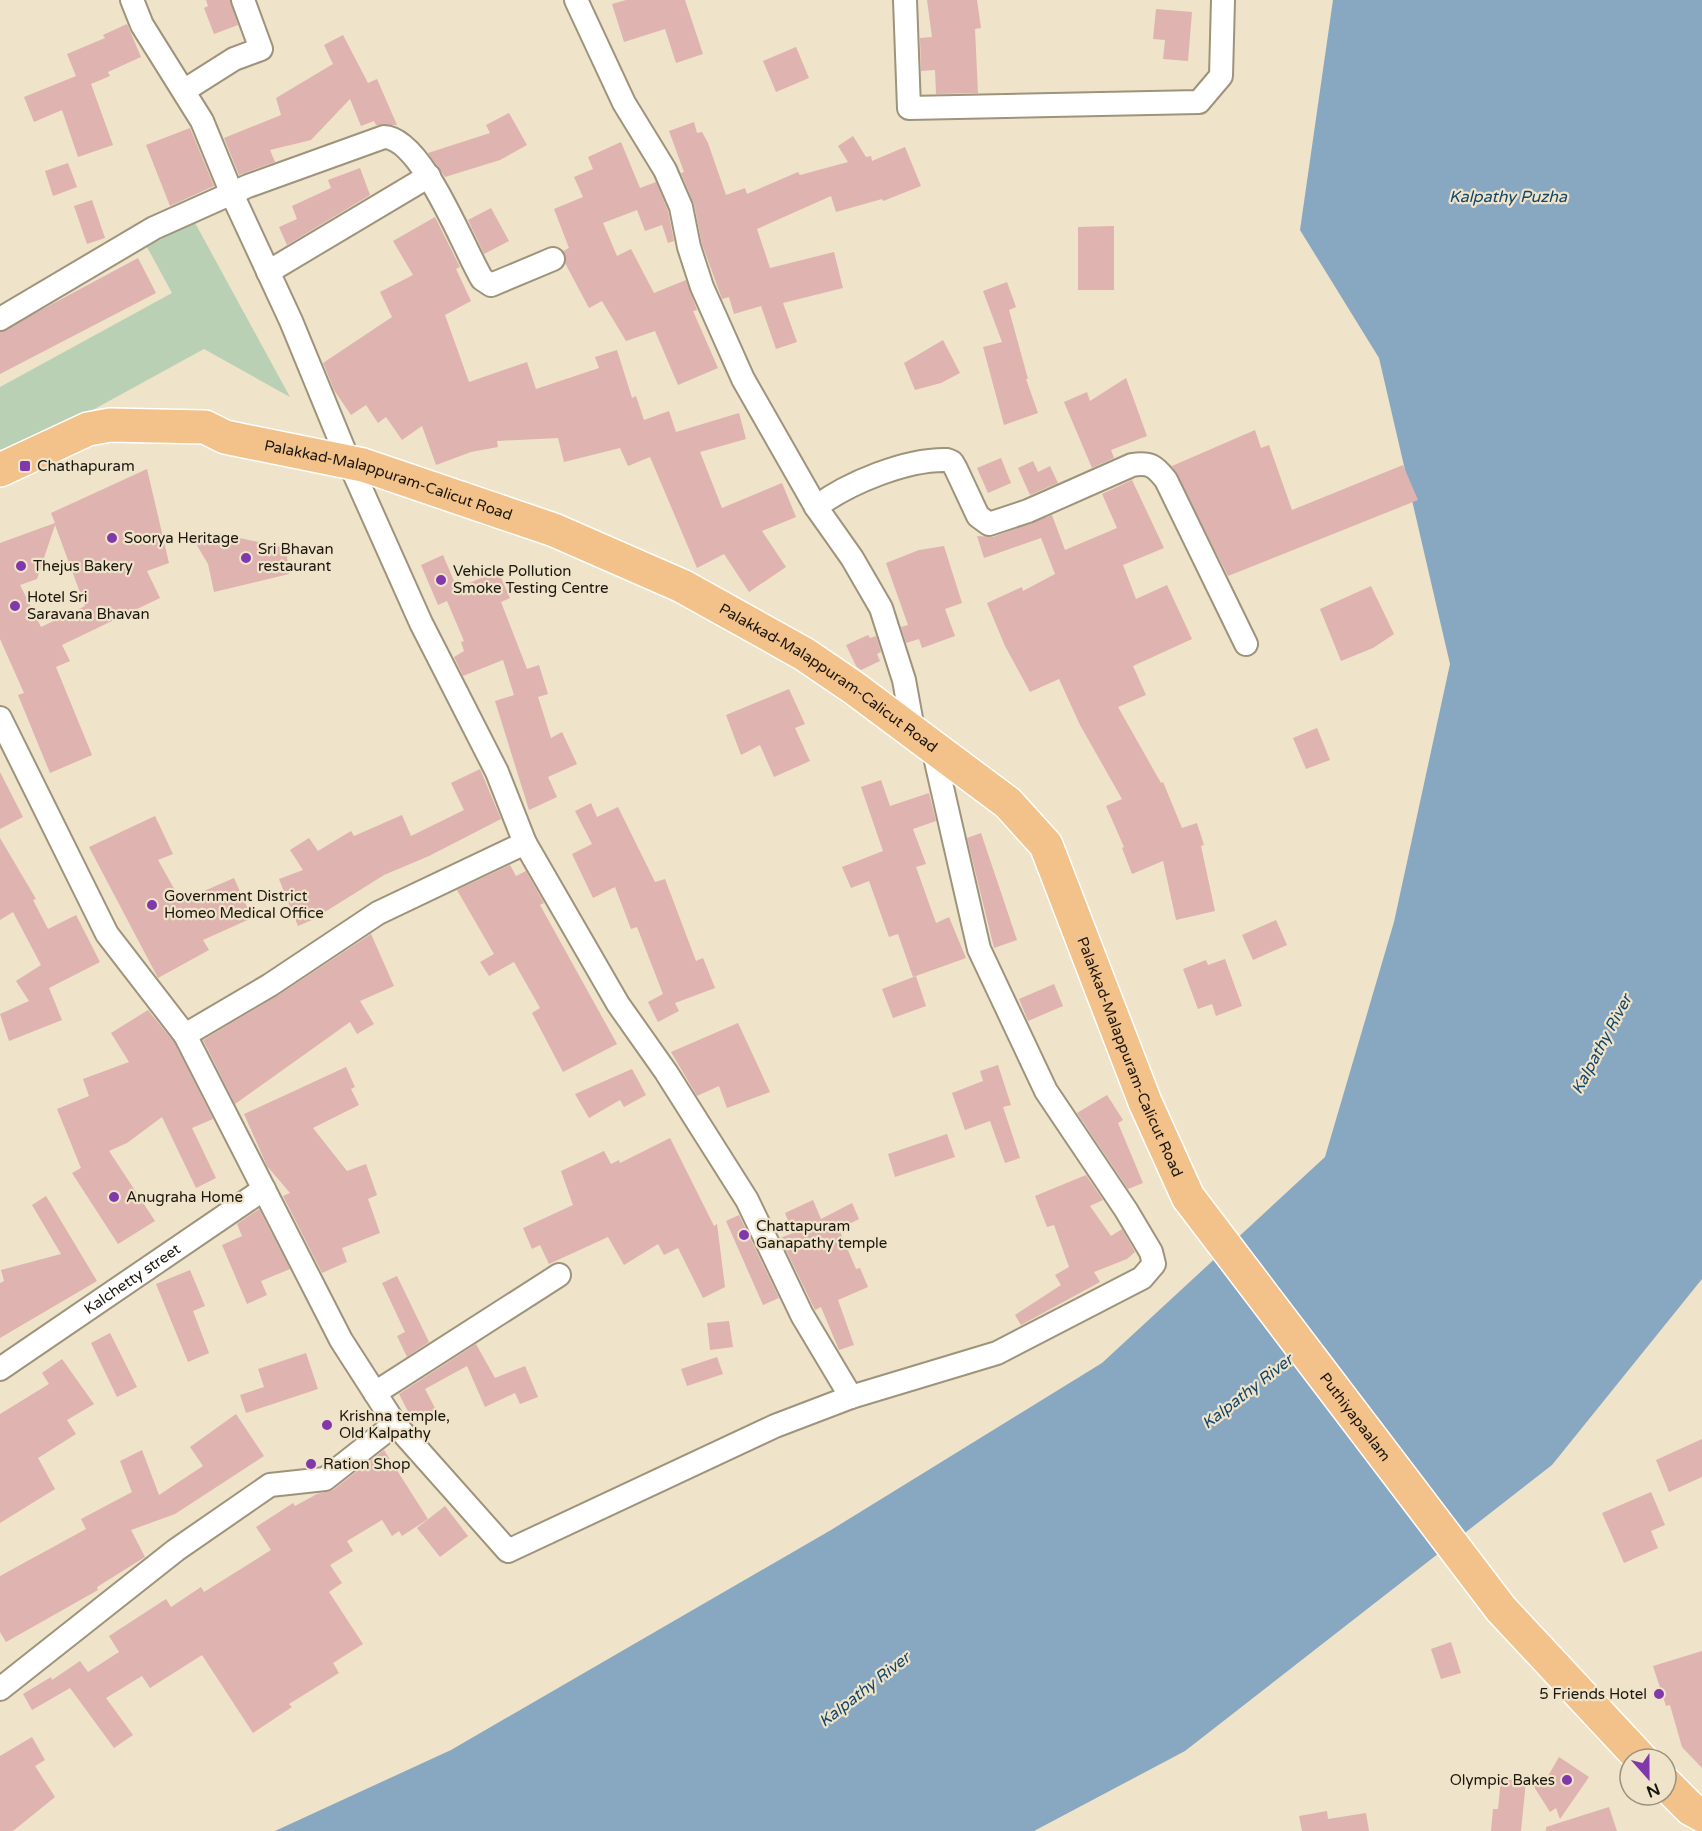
<svg xmlns="http://www.w3.org/2000/svg" width="1702" height="1831" viewBox="0 0 1702 1831" font-family="'Varela Round',sans-serif">
  <style>
    .green { fill: #bad0b4 }
    .water { fill: #88a7c1 }
    .building { fill: #dfb3b0; fill-rule: evenodd }
    .lines { fill: none; stroke-linecap: round; stroke-linejoin: round }
    .minor-casing { stroke: #9e937b; stroke-width: 26 }
    .highway-casing { stroke: #fff; stroke-width: 36 }
    .minor { stroke: #fff; stroke-width: 22 }
    .highway { stroke: #f3c28b; stroke-width: 33 }
    .poi-dot { fill: #8038ab; stroke: #efe3c9; stroke-width: 2 }
    .labels { text-anchor: middle; stroke-width: 4.5; stroke-linejoin: round; paint-order: stroke }
    .poi-label { font-size: 15px; fill: #1b170e; stroke: #efe3c9; text-anchor: start }
    .street-label { font-size: 15px; fill: #1b170e; stroke: #efe3c9 }
    .water-label { font-size: 16px; font-style: italic; fill: #10466a; stroke: #efe3c9 }
  </style>
  <rect width="100%" height="100%" fill="#efe3c9"/>
  <path class="green" d="M 194,221 L 290,397 L 204,349 L 5,458 L 0,449 L 0,387 L 172,293 L 147,247 Z"/>
  <path class="water" d="M 1333,0 L 1702,0 L 1702,1279 L 1552,1465 L 1185,1751 L 1034,1831 L 275,1831 L 451,1750 L 831,1530 L 1102,1363 L 1325,1157 L 1394,922 L 1450,664 L 1379,358 L 1300,230 Z"/>
  <g class="building">
    <path d="M 206,0 L 230,0 L 238,25 L 214,34 L 204,8 L 208,6 Z"/>
    <path d="M 626,0 L 685,0 L 703,54 L 676,63 L 665,29 L 624,42 L 612,4 Z"/>
    <path d="M 927,0 L 977,0 L 981,28 L 975,29 L 978,93 L 936,94 L 935,70 L 921,71 L 920,38 L 932,37 Z"/>
    <path d="M 1156,9 L 1192,12 L 1188,61 L 1163,59 L 1165,40 L 1153,39 Z"/>
    <path d="M 127,24 L 141,57 L 108,72 L 110,76 L 91,84 L 113,145 L 78,157 L 62,110 L 34,122 L 24,97 L 76,76 L 67,54 L 105,38 L 103,35 Z"/>
    <path d="M 343,35 L 368,83 L 377,79 L 397,125 L 376,125 L 374,121 L 361,126 L 350,99 L 311,140 L 270,150 L 275,162 L 239,175 L 224,138 L 281,115 L 276,98 L 333,64 L 324,45 Z"/>
    <path d="M 796,47 L 809,78 L 776,92 L 763,61 Z"/>
    <path d="M 509,113 L 527,145 L 500,160 L 445,177 L 428,153 L 490,133 L 486,125 Z"/>
    <path d="M 694,122 L 697,133 L 702,132 L 708,143 L 726,195 L 745,188 L 747,194 L 798,172 L 800,175 L 848,162 L 838,146 L 853,136 L 866,157 L 871,156 L 872,161 L 905,147 L 921,186 L 883,201 L 882,199 L 836,212 L 831,196 L 757,229 L 770,268 L 834,252 L 843,288 L 783,303 L 797,342 L 776,349 L 761,306 L 734,314 L 729,297 L 722,299 L 702,244 L 694,204 L 681,173 L 684,172 L 669,131 Z"/>
    <path d="M 190,128 L 214,186 L 170,206 L 146,145 Z"/>
    <path d="M 621,142 L 640,188 L 656,182 L 668,211 L 674,241 L 668,243 L 662,225 L 645,231 L 637,210 L 603,223 L 617,256 L 631,249 L 654,293 L 686,280 L 697,310 L 693,311 L 718,368 L 678,385 L 655,331 L 626,341 L 602,301 L 589,308 L 565,263 L 563,251 L 569,248 L 554,209 L 583,197 L 574,177 L 593,169 L 588,157 Z"/>
    <path d="M 68,163 L 77,187 L 53,196 L 45,171 Z"/>
    <path d="M 360,168 L 370,195 L 287,245 L 279,227 L 297,219 L 292,206 L 331,188 L 328,180 Z"/>
    <path d="M 92,200 L 105,238 L 87,244 L 74,206 Z"/>
    <path d="M 491,208 L 509,241 L 484,254 L 468,220 Z"/>
    <path d="M 435,217 L 460,267 L 456,269 L 471,301 L 445,315 L 469,382 L 527,362 L 536,389 L 599,368 L 595,357 L 617,350 L 632,398 L 636,396 L 644,420 L 669,411 L 676,432 L 739,413 L 746,439 L 700,452 L 722,508 L 782,483 L 796,517 L 762,531 L 786,567 L 749,592 L 724,554 L 697,568 L 650,457 L 628,466 L 620,448 L 564,462 L 558,438 L 497,441 L 498,447 L 471,452 L 436,465 L 422,426 L 402,440 L 386,417 L 378,423 L 366,405 L 351,415 L 334,390 L 323,363 L 392,317 L 380,292 L 413,275 L 393,241 Z"/>
    <path d="M 1114,226 L 1114,290 L 1078,290 L 1078,227 Z"/>
    <path d="M 138,258 L 156,293 L 0,374 L 0,332 Z"/>
    <path d="M 1007,282 L 1016,307 L 1009,310 L 1028,379 L 1026,379 L 1038,413 L 1004,425 L 983,347 L 1002,342 L 983,291 Z"/>
    <path d="M 943,340 L 960,373 L 941,383 L 915,390 L 904,363 Z"/>
    <path d="M 1126,378 L 1147,436 L 1111,450 L 1114,458 L 1092,468 L 1064,402 L 1087,392 L 1090,401 Z"/>
    <path d="M 1255,430 L 1261,448 L 1269,445 L 1292,510 L 1403,465 L 1418,500 L 1228,576 L 1172,466 Z"/>
    <path d="M 1001,458 L 1011,483 L 988,493 L 977,468 Z"/>
    <path d="M 1033,461 L 1038,472 L 1050,466 L 1058,483 L 1030,495 L 1018,468 Z"/>
    <path d="M 147,469 L 169,563 L 147,571 L 160,598 L 62,645 L 70,661 L 56,667 L 92,755 L 50,773 L 18,695 L 24,693 L 0,639 L 0,543 L 55,523 L 51,513 ZM 55,525 L 85,606 L 41,627 L 20,585 L 37,579 Z"/>
    <path d="M 1132,480 L 1164,548 L 1123,565 L 1136,599 L 1167,585 L 1192,639 L 1133,666 L 1146,695 L 1118,707 L 1161,783 L 1163,782 L 1182,828 L 1197,823 L 1204,845 L 1201,846 L 1215,911 L 1176,920 L 1163,861 L 1132,874 L 1122,848 L 1124,847 L 1106,806 L 1122,799 L 1080,725 L 1059,679 L 1030,692 L 1005,646 L 987,603 L 1022,587 L 1023,591 L 1055,574 L 1041,538 L 984,558 L 977,536 L 993,537 L 1052,515 L 1065,550 L 1117,528 L 1102,494 Z"/>
    <path d="M 221,534 L 286,548 L 289,574 L 214,592 L 208,564 L 195,542 L 206,536 Z"/>
    <path d="M 944,546 L 962,603 L 945,609 L 955,636 L 922,648 L 919,639 L 906,643 L 901,627 L 908,625 L 886,563 L 919,550 Z"/>
    <path d="M 443,555 L 457,588 L 498,571 L 510,598 L 501,602 L 527,669 L 539,665 L 548,694 L 538,697 L 551,738 L 562,732 L 577,764 L 548,777 L 557,797 L 529,810 L 495,701 L 514,695 L 503,660 L 463,676 L 454,657 L 464,651 L 461,642 L 464,641 L 447,601 L 438,605 L 421,565 Z"/>
    <path d="M 1371,586 L 1394,634 L 1373,648 L 1341,661 L 1320,609 Z"/>
    <path d="M 868,635 L 870,638 L 876,636 L 881,652 L 877,654 L 880,661 L 861,670 L 856,666 L 846,645 Z"/>
    <path d="M 789,689 L 805,724 L 795,728 L 810,761 L 774,777 L 760,745 L 741,755 L 726,715 Z"/>
    <path d="M 1317,728 L 1330,760 L 1306,769 L 1293,738 Z"/>
    <path d="M 480,769 L 501,819 L 429,856 L 384,875 L 312,920 L 298,926 L 279,879 L 303,870 L 290,850 L 309,838 L 318,851 L 351,831 L 354,836 L 402,815 L 411,836 L 464,810 L 451,783 Z"/>
    <path d="M 0,772 L 23,817 L 0,829 Z"/>
    <path d="M 881,780 L 890,806 L 929,793 L 936,821 L 913,829 L 926,864 L 916,867 L 936,923 L 949,917 L 966,958 L 913,977 L 898,934 L 889,937 L 869,881 L 851,888 L 842,867 L 883,851 L 861,787 Z"/>
    <path d="M 591,803 L 597,817 L 618,807 L 655,882 L 665,879 L 696,961 L 703,958 L 715,988 L 675,1003 L 679,1011 L 658,1022 L 648,1002 L 663,994 L 637,927 L 631,929 L 615,887 L 593,898 L 572,854 L 592,844 L 575,811 Z"/>
    <path d="M 155,816 L 173,854 L 158,860 L 181,901 L 234,878 L 252,918 L 203,940 L 209,950 L 158,978 L 89,847 Z"/>
    <path d="M 981,833 L 1017,940 L 994,948 L 967,838 Z"/>
    <path d="M 0,838 L 36,899 L 33,900 L 48,929 L 76,915 L 100,962 L 49,988 L 62,1020 L 9,1041 L 0,1014 L 29,1001 L 16,981 L 41,965 L 13,912 L 0,920 Z"/>
    <path d="M 510,865 L 516,876 L 526,871 L 544,903 L 540,905 L 617,1044 L 563,1072 L 532,1013 L 540,1008 L 514,962 L 489,976 L 480,962 L 494,954 L 457,890 Z"/>
    <path d="M 1276,920 L 1287,945 L 1253,960 L 1242,935 Z"/>
    <path d="M 371,934 L 394,986 L 360,1001 L 374,1024 L 357,1034 L 350,1022 L 235,1104 L 203,1040 L 277,996 Z"/>
    <path d="M 1225,959 L 1242,1006 L 1216,1016 L 1212,1004 L 1198,1009 L 1183,969 L 1206,960 L 1208,965 Z"/>
    <path d="M 916,976 L 926,1006 L 893,1018 L 882,989 Z"/>
    <path d="M 1054,984 L 1063,1006 L 1028,1021 L 1019,999 Z"/>
    <path d="M 148,1010 L 174,1042 L 213,1119 L 192,1128 L 216,1178 L 196,1188 L 162,1117 L 127,1143 L 109,1151 L 155,1221 L 118,1244 L 72,1173 L 81,1168 L 57,1109 L 89,1096 L 83,1079 L 129,1062 L 111,1033 Z"/>
    <path d="M 738,1023 L 770,1092 L 727,1108 L 719,1086 L 697,1096 L 671,1052 Z"/>
    <path d="M 998,1065 L 1011,1105 L 1003,1107 L 1020,1158 L 1005,1163 L 990,1121 L 965,1130 L 952,1093 L 983,1081 L 980,1071 Z"/>
    <path d="M 346,1067 L 355,1087 L 351,1089 L 359,1105 L 313,1128 L 347,1171 L 366,1164 L 377,1195 L 368,1199 L 380,1233 L 342,1248 L 347,1262 L 322,1273 L 283,1196 L 290,1193 L 267,1166 L 244,1114 Z"/>
    <path d="M 632,1069 L 646,1095 L 624,1107 L 620,1100 L 589,1118 L 575,1094 Z"/>
    <path d="M 1107,1095 L 1123,1120 L 1118,1123 L 1143,1183 L 1128,1189 L 1077,1113 Z"/>
    <path d="M 947,1134 L 955,1157 L 895,1177 L 888,1154 Z"/>
    <path d="M 670,1138 L 714,1226 L 717,1224 L 725,1287 L 703,1298 L 678,1248 L 664,1255 L 658,1244 L 624,1265 L 608,1237 L 549,1264 L 540,1245 L 532,1249 L 523,1228 L 573,1205 L 561,1171 L 604,1151 L 611,1164 L 619,1160 L 620,1163 Z"/>
    <path d="M 1086,1175 L 1103,1200 L 1090,1206 L 1111,1236 L 1122,1229 L 1135,1252 L 1127,1259 L 1094,1272 L 1100,1282 L 1021,1325 L 1015,1315 L 1061,1285 L 1055,1275 L 1069,1267 L 1054,1225 L 1047,1227 L 1035,1196 Z"/>
    <path d="M 46,1196 L 97,1281 L 0,1338 L 0,1283 L 4,1281 L 1,1270 L 61,1254 L 32,1205 Z"/>
    <path d="M 813,1200 L 821,1219 L 852,1203 L 859,1219 L 839,1229 L 856,1269 L 860,1268 L 868,1287 L 838,1300 L 854,1345 L 839,1350 L 821,1307 L 815,1310 L 780,1238 L 793,1233 L 785,1213 Z"/>
    <path d="M 259,1209 L 290,1269 L 261,1281 L 267,1295 L 247,1304 L 222,1245 L 242,1236 L 237,1224 Z"/>
    <path d="M 739,1215 L 779,1298 L 763,1305 L 726,1221 Z"/>
    <path d="M 190,1270 L 205,1306 L 193,1311 L 209,1353 L 188,1362 L 156,1284 Z"/>
    <path d="M 397,1276 L 429,1342 L 407,1357 L 397,1336 L 405,1332 L 382,1283 Z"/>
    <path d="M 729,1321 L 733,1347 L 710,1350 L 707,1323 Z"/>
    <path d="M 110,1333 L 137,1387 L 117,1397 L 91,1343 Z"/>
    <path d="M 476,1344 L 495,1378 L 525,1366 L 538,1397 L 520,1404 L 515,1393 L 485,1407 L 467,1366 L 425,1389 L 437,1412 L 414,1423 L 399,1394 Z"/>
    <path d="M 306,1353 L 318,1389 L 246,1413 L 240,1395 L 264,1387 L 258,1369 Z"/>
    <path d="M 717,1357 L 723,1374 L 687,1386 L 681,1369 Z"/>
    <path d="M 62,1359 L 94,1404 L 67,1420 L 76,1434 L 38,1458 L 55,1489 L 0,1523 L 0,1414 L 49,1384 L 42,1373 Z"/>
    <path d="M 236,1414 L 264,1456 L 175,1514 L 131,1530 L 145,1557 L 97,1587 L 98,1590 L 6,1642 L 0,1632 L 0,1576 L 86,1529 L 81,1519 L 132,1492 L 120,1461 L 142,1450 L 159,1495 L 203,1466 L 190,1447 Z"/>
    <path d="M 1702,1439 L 1702,1477 L 1669,1492 L 1656,1460 Z"/>
    <path d="M 384,1450 L 428,1519 L 402,1536 L 399,1531 L 392,1536 L 382,1520 L 347,1541 L 353,1551 L 330,1565 L 342,1583 L 329,1592 L 363,1644 L 333,1663 L 339,1673 L 289,1704 L 292,1707 L 253,1733 L 202,1655 L 150,1688 L 142,1676 L 106,1698 L 133,1735 L 114,1748 L 70,1688 L 32,1710 L 23,1694 L 51,1677 L 52,1680 L 80,1661 L 88,1672 L 119,1652 L 109,1636 L 166,1599 L 171,1607 L 201,1587 L 204,1592 L 271,1550 L 256,1527 L 293,1503 L 295,1506 L 317,1494 L 333,1490 Z"/>
    <path d="M 1651,1492 L 1665,1525 L 1651,1531 L 1658,1548 L 1624,1563 L 1602,1513 Z"/>
    <path d="M 445,1506 L 468,1536 L 440,1557 L 417,1528 Z"/>
    <path d="M 1451,1642 L 1461,1673 L 1441,1679 L 1431,1649 Z"/>
    <path d="M 1702,1651 L 1702,1768 L 1682,1747 L 1670,1705 L 1666,1706 L 1653,1666 Z"/>
    <path d="M 32,1737 L 45,1760 L 35,1766 L 55,1797 L 13,1831 L 0,1831 L 0,1756 Z"/>
    <path d="M 1559,1757 L 1589,1777 L 1560,1819 L 1556,1808 L 1550,1812 L 1531,1782 L 1544,1783 Z"/>
    <path d="M 1501,1779 L 1526,1781 L 1521,1831 L 1491,1831 L 1493,1809 L 1498,1809 Z"/>
    <path d="M 1609,1807 L 1617,1831 L 1546,1831 L 1546,1827 Z"/>
    <path d="M 1327,1811 L 1328,1819 L 1366,1813 L 1369,1831 L 1302,1831 L 1299,1816 Z"/>
  </g>
  <g class="lines">
    <g class="minor-casing">
      <g id="minor">
        <path d="M 132,0 L 142,25 L 202,121 L 232,194 L 291,321 L 349,462 L 421,623 L 497,772 L 525,843 L 618,1004 L 666,1072 L 747,1200 L 802,1315 L 851,1397"/>
        <path d="M 576,0 L 624,103 L 665,170 L 681,207 L 689,247 L 702,287 L 743,379 L 816,507 L 852,558 L 881,608 L 904,680 L 914,735"/>
        <path d="M 905,0 L 909,108 L 1199,102 L 1221,76 L 1223,0"/>
        <path d="M 185,90 L 234,59 L 261,49 L 243,0"/>
        <path d="M 268,272 L 429,176"/>
        <path d="M 0,319 L 154,228 L 248,186 L 384,137 C 422,138 463,247 482,279 L 491,285 L 553,259"/>
        <path d="M 816,507 C 848,483 906,459 947,460 L 952,462 L 956,469 L 978,516 L 989,524 L 1028,511 L 1132,465 C 1150,462 1155,466 1166,480 L 1246,644"/>
        <path d="M 0,718 L 107,934 L 185,1035 L 341,1340 L 395,1424 L 508,1551 L 775,1426 L 851,1397 L 997,1353 L 1142,1278 L 1154,1264 L 1151,1252 L 1126,1210 L 1046,1091 L 979,949 L 933,748"/>
        <path d="M 185,1035 L 270,985 L 378,913 L 525,843"/>
        <path id="s1" d="M 0,1369 L 264,1189"/>
        <path d="M 375,1393 L 559,1275"/>
        <path d="M 0,1689 L 176,1550 L 270,1485 L 325,1479 L 395,1424"/>
      </g>
    </g>
    <g class="highway-casing">
      <g id="highway">
        <path id="s2" d="M 0,470 L 88,429 L 110,425 L 205,427 L 225,437 L 363,465 L 554,530 L 682,586 L 804,654 L 854,688 L 1008,803 L 1046,845 L 1145,1102 L 1188,1197 L 1501,1609 L 1641,1759"/>
        <path d="M 1666,1784 L 1691,1809 L 1702,1815"/>
      </g>
    </g>
    <use href="#minor" class="minor"/>
    <use href="#highway" class="highway"/>
  </g>
  <g class="poi-dot">
    <rect x="19" y="460" width="12" height="12" rx="3"/>
    <circle cx="112" cy="538" r="6"/>
    <circle cx="246" cy="558" r="6"/>
    <circle cx="21" cy="566" r="6"/>
    <circle cx="441" cy="580" r="6"/>
    <circle cx="15" cy="606" r="6"/>
    <circle cx="152" cy="905" r="6"/>
    <circle cx="114" cy="1197" r="6"/>
    <circle cx="744" cy="1235" r="6"/>
    <circle cx="327" cy="1425" r="6"/>
    <circle cx="311" cy="1464" r="6"/>
    <circle cx="1659" cy="1694" r="6"/>
    <circle cx="1567" cy="1780" r="6"/>
  </g>
  <g class="labels">
    <g class="poi-label">
      <text x="37" y="471">Chathapuram</text>
      <text x="124" y="543">Soorya Heritage</text>
      <text x="258" y="554">Sri Bhavan<tspan x="258" dy="17">restaurant</tspan></text>
      <text x="33" y="571">Thejus Bakery</text>
      <text x="453" y="576">Vehicle Pollution<tspan x="453" dy="17">Smoke Testing Centre</tspan></text>
      <text x="27" y="602">Hotel Sri<tspan x="27" dy="17">Saravana Bhavan</tspan></text>
      <text x="164" y="901">Government District<tspan x="164" dy="17">Homeo Medical Office</tspan></text>
      <text x="126" y="1202">Anugraha Home</text>
      <text x="756" y="1231">Chattapuram<tspan x="756" dy="17">Ganapathy temple</tspan></text>
      <text x="339" y="1421">Krishna temple,<tspan x="339" dy="17">Old Kalpathy</tspan></text>
      <text x="323" y="1469">Ration Shop</text>
      <text x="1647" y="1699" text-anchor="end">5 Friends Hotel</text>
      <text x="1555" y="1785" text-anchor="end">Olympic Bakes</text>
    </g>
    <g class="street-label">
      <text dy="5" stroke="none"><textPath href="#s2" startOffset="406">Palakkad-Malappuram-Calicut Road</textPath></text>
      <text dy="5" stroke="none"><textPath href="#s2" startOffset="892">Palakkad-Malappuram-Calicut Road</textPath></text>
      <text dy="5" stroke="none"><textPath href="#s2" startOffset="1396">Palakkad-Malappuram-Calicut Road</textPath></text>
      <text dy="5" stroke="none"><textPath href="#s1" startOffset="160">Kalchetty street</textPath></text>
      <text dy="5" stroke="none"><textPath href="#s2" startOffset="1824">Puthiyapaalam</textPath></text>
    </g>
    <g class="water-label">
      <text x="1508" y="202">Kalpathy Puzha</text>
      <text transform="translate(1601 1044) rotate(-62)" y="6">Kalpathy River</text>
      <text transform="translate(1247 1391) rotate(-38)" y="6">Kalpathy River</text>
      <text transform="translate(864 1689) rotate(-38)" y="6">Kalpathy River</text>
    </g>
  </g>
  <g transform="translate(1648 1777) rotate(159)"><circle r="28" fill="#efe3c9" stroke="#9a917e" stroke-width="1.5"/>
  <path d="M0-4.5L10 22L0 15L-10 22Z" fill="#8038ab"/>
  <text y="-9" font-size="16" font-weight="bold" text-anchor="middle" fill="#1b170e">N</text>
  </g>
</svg>
